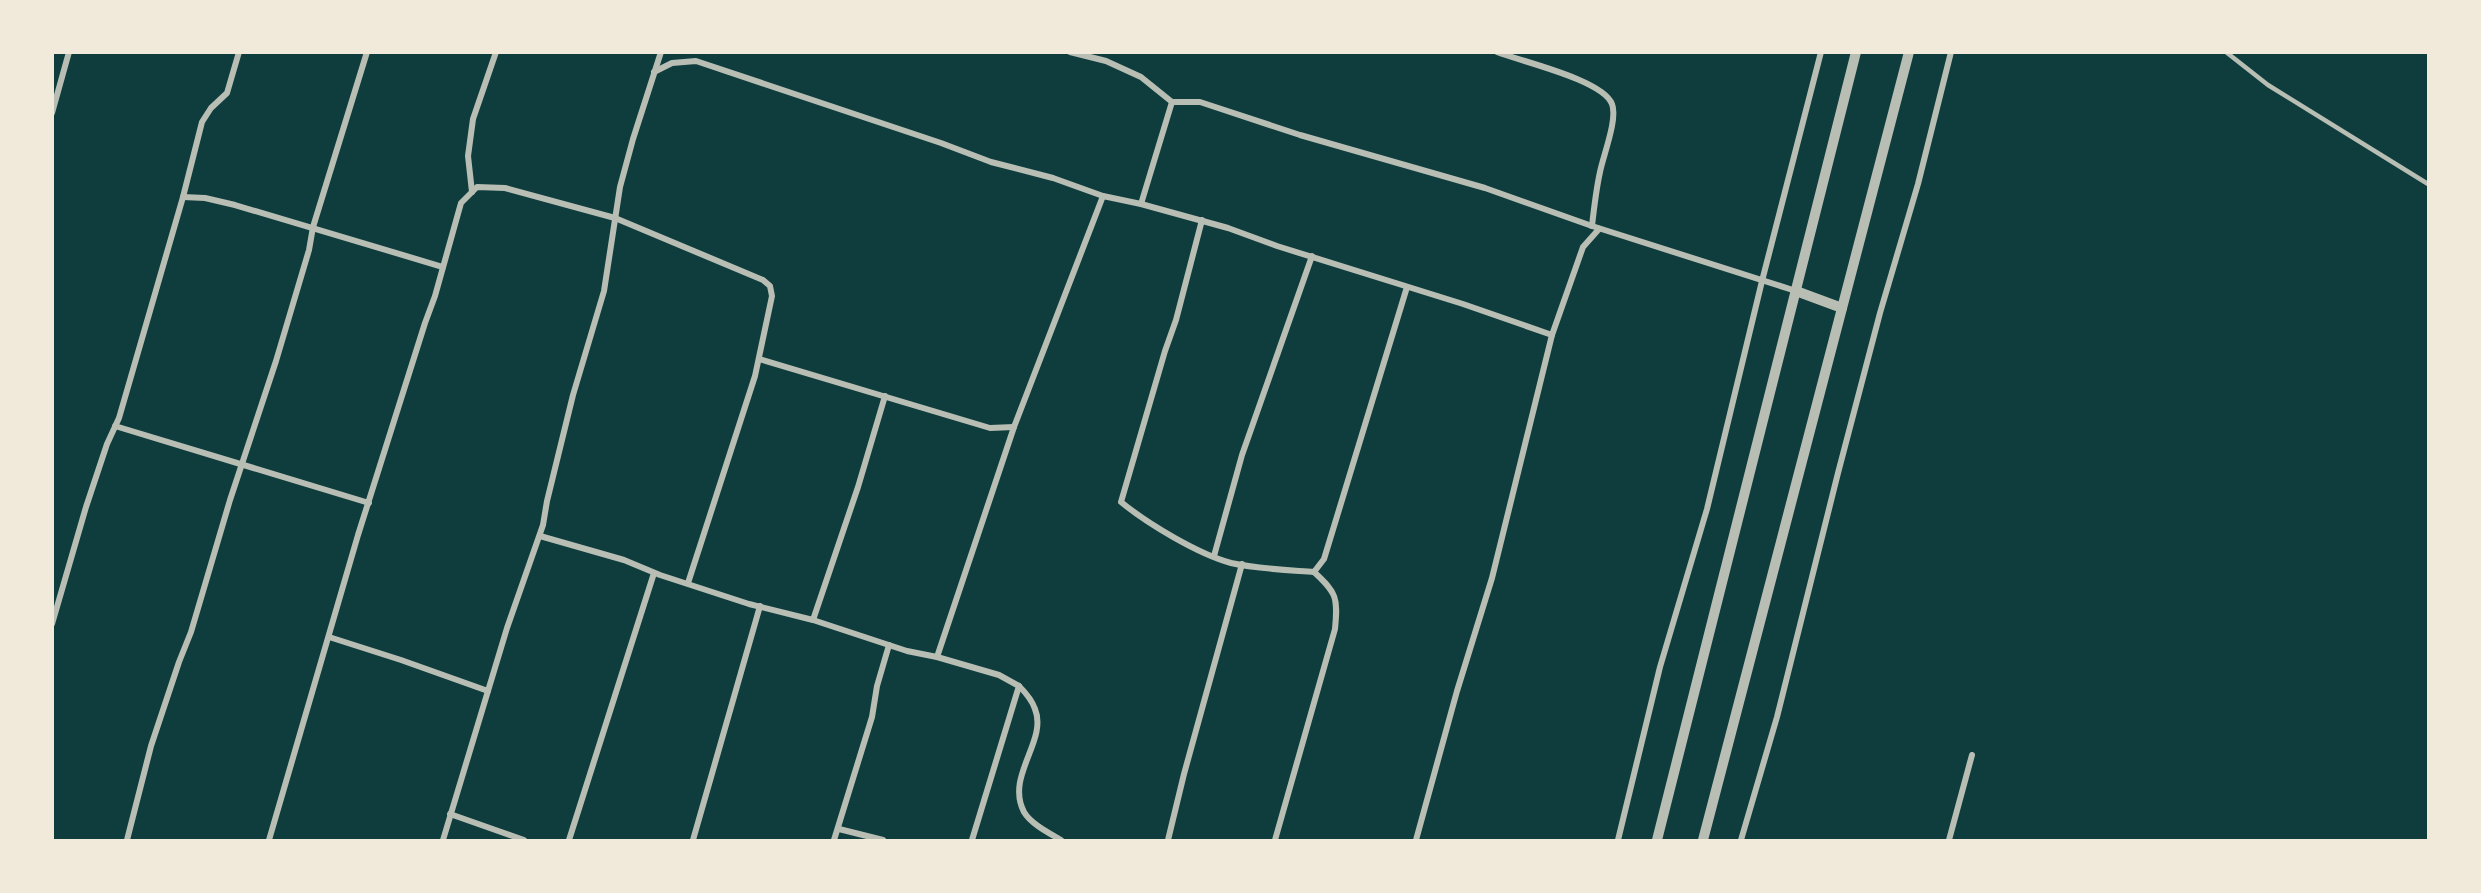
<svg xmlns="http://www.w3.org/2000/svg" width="2481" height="893" viewBox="0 0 2481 893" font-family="Quicksand,sans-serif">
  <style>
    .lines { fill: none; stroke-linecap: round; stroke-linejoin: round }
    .service { stroke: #b8beb3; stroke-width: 4.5 }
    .minor { stroke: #b8beb3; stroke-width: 6 }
    .tertiary { stroke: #b8beb3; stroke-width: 10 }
  </style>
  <rect width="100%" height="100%" fill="#0f3d3e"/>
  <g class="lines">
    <path class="service" d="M 2226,52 L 2268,85 L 2428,184"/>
    <g class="minor">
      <path d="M 1070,52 L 1106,61 L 1141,77 L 1172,102 L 1200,102 L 1300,135 L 1485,188 L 1592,226 L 1796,291"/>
      <path d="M 1497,52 C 1523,62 1603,80 1612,104 C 1618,119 1603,156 1600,172 C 1596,190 1594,208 1592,226"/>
      <path d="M 654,72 L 672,63 L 696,61 L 941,143 L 991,162 L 1053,178 L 1103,196 L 1141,204 L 1228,228 L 1277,246 L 1463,304 L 1552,335"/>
      <path d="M 52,113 L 69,52"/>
      <path d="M 472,192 L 468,156 L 473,119 L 496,52"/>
      <path d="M 183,197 L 205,198 L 235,205 L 443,267"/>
      <path d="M 1141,204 L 1172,102"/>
      <path d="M 1202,220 L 1176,320 L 1165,351 L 1121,502 C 1148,524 1198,554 1231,563 C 1258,569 1287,570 1314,572 L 1324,559 L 1407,287"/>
      <path d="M 759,359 L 990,428 L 1014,427"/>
      <path d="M 115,426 L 369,503"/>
      <path d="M 540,536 L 624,560 L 660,575 L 749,604 L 813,620 L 907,651 L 937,657 L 999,675 L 1019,686 L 972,840"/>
      <path d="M 1214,556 L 1242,455 L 1312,256"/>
      <path d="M 813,620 L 858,487 L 885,396"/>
      <path d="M 52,624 L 86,507 L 107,444 L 119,418 L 183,197 L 202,122 L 211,108 L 227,93 L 239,52"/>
      <path d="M 329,637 L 401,660 L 488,691"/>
      <path d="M 937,657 L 1014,427 L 1103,196"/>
      <path d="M 1019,686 C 1025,692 1032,700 1035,709 C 1048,741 1005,776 1024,812 C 1031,824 1049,833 1061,840"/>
      <path d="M 450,814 L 524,840"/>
      <path d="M 839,829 L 883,840"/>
      <path d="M 127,840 L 151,746 L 179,662 L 191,632 L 230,500 L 276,361 L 309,250 L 313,227 L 367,52"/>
      <path d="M 269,840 L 358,535 L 425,323 L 435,296 L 461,203 L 477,187 L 505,188 L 615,218 L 763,280 L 770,286 L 772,296 L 755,376 L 688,583"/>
      <path d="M 443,840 L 507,628 L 543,525 L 547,501 L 573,395 L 604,291 L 620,187 L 633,139 L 661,52"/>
      <path d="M 569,840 L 654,573"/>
      <path d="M 693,840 L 760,606"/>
      <path d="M 834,840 L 872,717 L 877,686 L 889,645"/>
      <path d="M 1168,840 L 1184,774 L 1242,564"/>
      <path d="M 1275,840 L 1335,629 C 1338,598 1337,593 1314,572"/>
      <path d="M 1416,840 L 1457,691 L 1492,578 L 1552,335 L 1583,247 L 1599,229"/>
      <path d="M 1618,840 L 1660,667 L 1707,509 L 1762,281 L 1821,52"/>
      <path d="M 1741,840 L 1777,717 L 1838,473 L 1880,313 L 1918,184 L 1951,52"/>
      <path d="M 1949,840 L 1972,755"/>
    </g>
    <g class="tertiary">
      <path d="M 1796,291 L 1842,308"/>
      <path d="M 1657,840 L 1856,52"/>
      <path d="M 1703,840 L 1909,52"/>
    </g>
  </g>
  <rect width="2481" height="893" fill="none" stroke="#f1e9da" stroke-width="108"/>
</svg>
